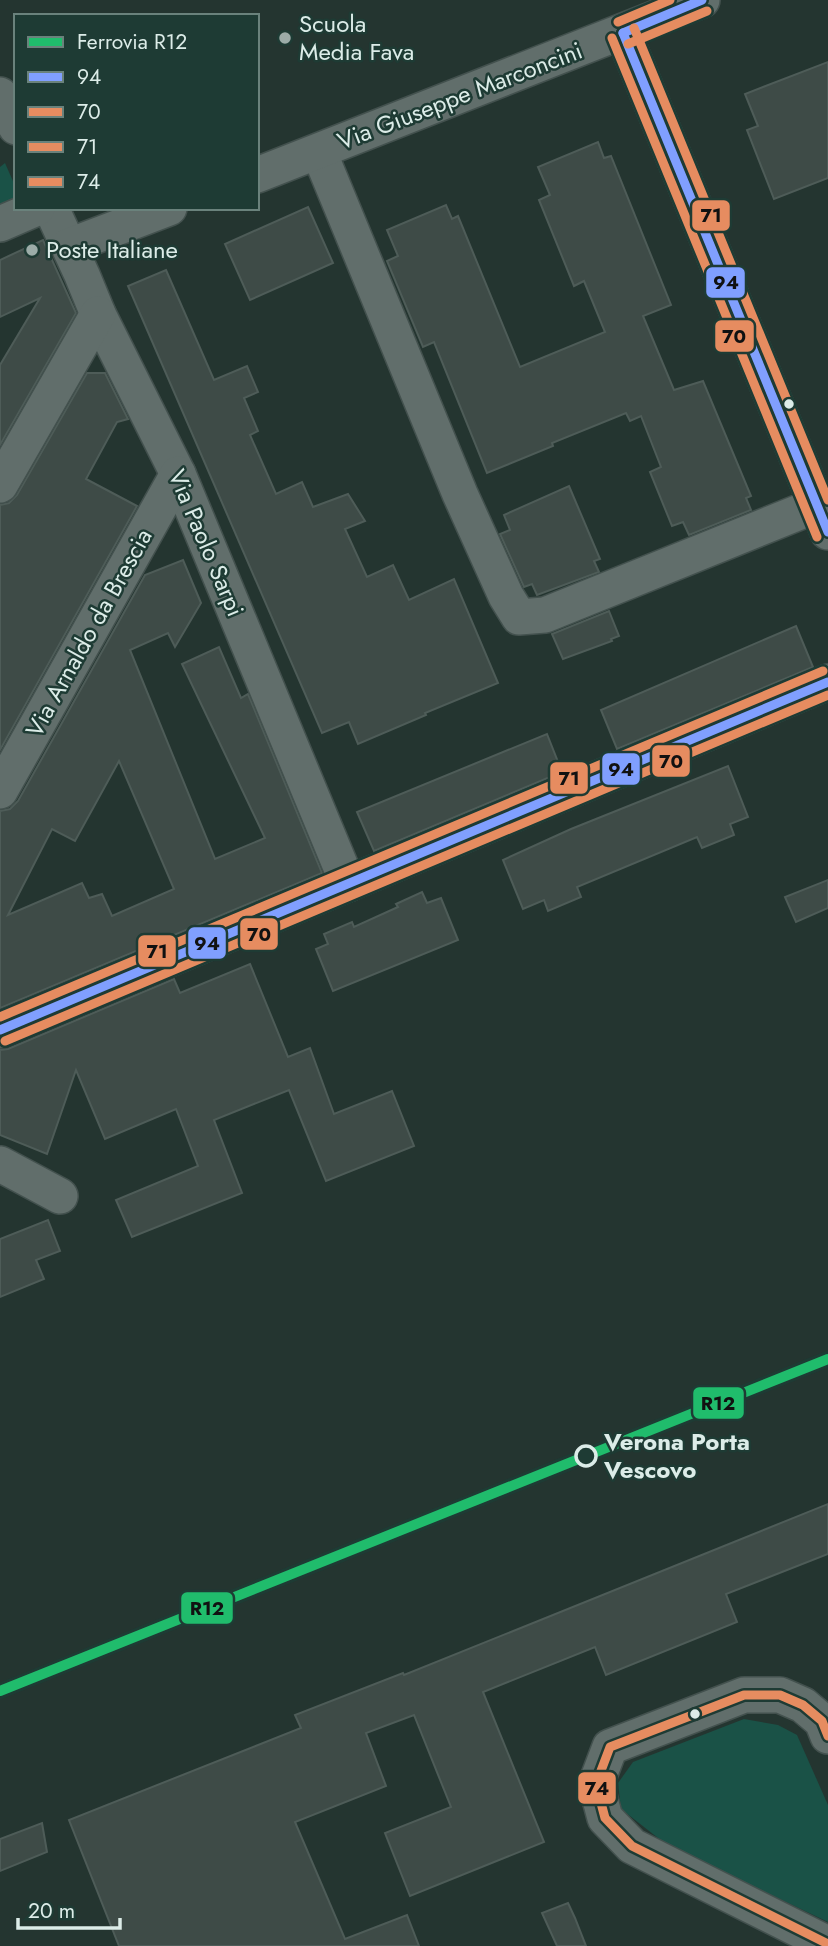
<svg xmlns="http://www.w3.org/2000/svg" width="828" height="1946" viewBox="0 0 828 1946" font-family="Jost,sans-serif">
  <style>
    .green { fill: #1a5247 }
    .building { fill: #3e4b47; stroke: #4e5c58; stroke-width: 2; fill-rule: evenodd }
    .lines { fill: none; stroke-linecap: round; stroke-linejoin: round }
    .minor-casing { stroke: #43514e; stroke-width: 38 }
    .minor { stroke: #616e6b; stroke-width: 35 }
    .bus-1-casing { stroke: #1e3b34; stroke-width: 14 }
    .bus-2-casing { stroke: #1e3b34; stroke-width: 14 }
    .bus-3-casing { stroke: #1e3b34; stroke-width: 14 }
    .bus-4-casing { stroke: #1e3b34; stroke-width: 14 }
    .bus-1 { stroke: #809fff; stroke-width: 9 }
    .bus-2 { stroke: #e68c60; stroke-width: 9 }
    .bus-3 { stroke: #e68c60; stroke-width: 9 }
    .bus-4 { stroke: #e68c60; stroke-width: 9 }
    .rail-1-casing { stroke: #1e3b34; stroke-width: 16 }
    .rail-1 { stroke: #20bc6c; stroke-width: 10 }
    .poi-dot { fill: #9caca8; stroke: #1e3b34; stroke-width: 2.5 }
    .bus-dot { fill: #dcece8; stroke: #1e3b34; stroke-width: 2.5 }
    .stop-dot { fill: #1e3b34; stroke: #dcece8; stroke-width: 3.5 }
    .labels { text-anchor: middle; stroke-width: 5; stroke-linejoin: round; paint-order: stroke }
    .poi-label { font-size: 24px; fill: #dcece8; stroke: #1e3b34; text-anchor: start }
    .street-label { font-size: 24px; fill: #dcece8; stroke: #1e3b34 }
    .stop-label { font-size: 24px; font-weight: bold; fill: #dcece8; stroke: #1e3b34; text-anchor: start }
    .line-badge { stroke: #1e3b34; stroke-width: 2.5 }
    .pale-badge-label { font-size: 19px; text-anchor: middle; font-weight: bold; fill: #111 }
  </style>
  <rect width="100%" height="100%" fill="#243530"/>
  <g class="green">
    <path d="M 5,163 L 16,188 L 16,202 L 0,209 L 0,167 Z"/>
    <path d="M 744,1719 L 778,1725 L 797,1735 L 828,1805 L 828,1922 L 667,1845 L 621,1809 L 618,1783 L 633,1762 Z"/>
  </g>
  <g class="building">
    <path d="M 828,62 L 828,178 L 774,199 L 747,130 L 758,126 L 745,94 Z"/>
    <path d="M 598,142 L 604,158 L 611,156 L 671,305 L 643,316 L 674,390 L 703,381 L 751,496 L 746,498 L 751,510 L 689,535 L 683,522 L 672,526 L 650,472 L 661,467 L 641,416 L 630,421 L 626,413 L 552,443 L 553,446 L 487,473 L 434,342 L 423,347 L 387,261 L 398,256 L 387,230 L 446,205 L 452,219 L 458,216 L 520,367 L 605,332 L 584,281 L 574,286 L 539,200 L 550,195 L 538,167 Z"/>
    <path d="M 308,207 L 333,263 L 250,300 L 225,244 Z"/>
    <path d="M 43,240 L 76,313 L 0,445 L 0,365 L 40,298 L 0,317 L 0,260 Z"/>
    <path d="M 166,270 L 214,380 L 247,366 L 258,392 L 244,398 L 258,431 L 250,435 L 276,494 L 302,482 L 313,507 L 348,494 L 365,521 L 345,529 L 367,577 L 393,565 L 409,600 L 454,579 L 498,683 L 425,713 L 426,715 L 358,744 L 349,722 L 322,733 L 128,286 Z"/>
    <path d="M 87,373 L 105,373 L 128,419 L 117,422 L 86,479 L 137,506 L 0,750 L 0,505 L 9,503 L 17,495 Z"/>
    <path d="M 569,486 L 600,559 L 594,561 L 599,572 L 537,595 L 532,584 L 524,587 L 500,534 L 510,530 L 504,515 Z"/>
    <path d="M 183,560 L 201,603 L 175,647 L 168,633 L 130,650 L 215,859 L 265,838 L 182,664 L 219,647 L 241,698 L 248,694 L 322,873 L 0,1008 L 0,811 L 10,809 L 18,801 L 145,575 ZM 119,761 L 174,889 L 112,916 L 102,894 L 89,898 L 82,883 L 8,915 L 52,829 L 75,841 Z"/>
    <path d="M 609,611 L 619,636 L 611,639 L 612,641 L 563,659 L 552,634 Z"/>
    <path d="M 796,626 L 813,667 L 617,749 L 601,710 Z"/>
    <path d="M 547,734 L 562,772 L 374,851 L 357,812 Z"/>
    <path d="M 728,766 L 748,817 L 730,824 L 734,835 L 702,848 L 697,837 L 577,887 L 581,897 L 548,911 L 544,900 L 523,909 L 503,860 L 571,829 Z"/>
    <path d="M 828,880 L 828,908 L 796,922 L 785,897 Z"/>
    <path d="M 422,892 L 427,903 L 441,898 L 458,940 L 333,991 L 316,949 L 328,944 L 324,934 L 352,922 L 354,927 L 398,907 L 396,904 Z"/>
    <path d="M 250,964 L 288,1057 L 310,1048 L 334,1114 L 392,1091 L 414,1146 L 326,1181 L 289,1090 L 214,1120 L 242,1193 L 132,1237 L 116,1200 L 198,1166 L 176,1109 L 105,1139 L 76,1070 L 47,1154 L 0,1135 L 0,1050 L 8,1049 L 174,979 L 180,993 Z"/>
    <path d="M 48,1220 L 60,1251 L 36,1260 L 44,1279 L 0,1297 L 0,1239 Z"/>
    <path d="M 828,1504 L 828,1554 L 726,1594 L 737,1622 L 606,1675 L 595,1647 L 483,1692 L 544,1842 L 410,1896 L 385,1833 L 451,1807 L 414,1715 L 366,1733 L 386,1786 L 295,1822 L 345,1939 L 407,1915 L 419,1946 L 119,1946 L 69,1820 L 301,1728 L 295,1715 L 403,1673 L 404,1675 Z"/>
    <path d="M 42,1823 L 47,1852 L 0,1871 L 0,1839 Z"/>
    <path d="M 568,1903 L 575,1918 L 586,1946 L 557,1946 L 542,1913 Z"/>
  </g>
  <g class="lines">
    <g class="minor-casing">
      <g id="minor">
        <path d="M 623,33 L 828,532"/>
        <path d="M 0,95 L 16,127"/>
        <path d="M 319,152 L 460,494 L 506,596 L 519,617 L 545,615 L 817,505"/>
        <path d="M 257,175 L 702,0"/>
        <path d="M 51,208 L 82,275 L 98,314 L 178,474 L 348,884"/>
        <path d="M 0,224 L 37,208"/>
        <path d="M 69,246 L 169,208"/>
        <path d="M 0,485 L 98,314"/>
        <path d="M 0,791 L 178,474"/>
        <path d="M 0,1030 L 828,682"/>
        <path d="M 0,1164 L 60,1196"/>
        <path d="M 828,1736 L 822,1721 L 803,1705 L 780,1695 L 744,1695 L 610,1747 L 596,1784 L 605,1818 L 632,1846 L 828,1944"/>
      </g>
    </g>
    <use href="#minor" class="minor"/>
    <g class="bus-1-casing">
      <g id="bus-1">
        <path d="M 623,33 L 828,532"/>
        <path d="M 623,33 L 702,0"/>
        <path d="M 0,1030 L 828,682"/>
      </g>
    </g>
    <g class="bus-2-casing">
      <g id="bus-2">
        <path d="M 612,38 L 817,537"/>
        <path d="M 628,44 L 707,11"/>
        <path d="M 5,1041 L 828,695"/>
      </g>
    </g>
    <g class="bus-3-casing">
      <g id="bus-3">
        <path d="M 618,22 L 670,0"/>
        <path d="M 634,28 L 828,500"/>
        <path d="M 0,1017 L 823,671"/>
      </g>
    </g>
    <g class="bus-4-casing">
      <path id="bus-4" d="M 828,1736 L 822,1721 L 803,1705 L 780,1695 L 744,1695 L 610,1747 L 596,1784 L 605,1818 L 632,1846 L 828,1944"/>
    </g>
    <use href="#bus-1" class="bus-1"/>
    <use href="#bus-2" class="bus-2"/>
    <use href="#bus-3" class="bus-3"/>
    <use href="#bus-4" class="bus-4"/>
    <g class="rail-1-casing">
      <path id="rail-1" d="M 0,1691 L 828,1359"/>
    </g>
    <use href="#rail-1" class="rail-1"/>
  </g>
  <g class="poi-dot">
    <circle cx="285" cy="38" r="7"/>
    <circle cx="32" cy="250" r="7"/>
  </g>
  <g class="bus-dot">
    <circle cx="789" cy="404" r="6"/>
    <circle cx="695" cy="1714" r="6"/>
  </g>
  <circle class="stop-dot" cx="586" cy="1456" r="10"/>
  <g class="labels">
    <g class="poi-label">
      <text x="299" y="32">Scuola<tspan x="299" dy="28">Media Fava</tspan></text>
      <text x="46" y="258">Poste Italiane</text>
    </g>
    <g class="street-label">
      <text transform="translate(460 96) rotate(-21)" y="8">Via Giuseppe Marconcini</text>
      <text transform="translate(206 543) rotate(67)" y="8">Via Paolo Sarpi</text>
      <text transform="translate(89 633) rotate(-61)" y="8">Via Arnaldo da Brescia</text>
    </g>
    <g class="stop-label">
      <text x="604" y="1450">Verona Porta<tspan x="604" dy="28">Vescovo</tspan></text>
    </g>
  </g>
  <g class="line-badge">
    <rect x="691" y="199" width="40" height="33" rx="7" fill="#e68c60"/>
    <rect x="705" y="266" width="41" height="33" rx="7" fill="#809fff"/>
    <rect x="714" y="319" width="41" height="34" rx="7" fill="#e68c60"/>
    <rect x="651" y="744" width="40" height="34" rx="7" fill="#e68c60"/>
    <rect x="601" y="752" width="40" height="34" rx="7" fill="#809fff"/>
    <rect x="549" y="761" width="40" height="34" rx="7" fill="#e68c60"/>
    <rect x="239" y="917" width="40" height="34" rx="7" fill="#e68c60"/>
    <rect x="187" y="926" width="40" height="34" rx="7" fill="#809fff"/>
    <rect x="137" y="934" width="40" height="34" rx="7" fill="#e68c60"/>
    <rect x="692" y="1386" width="53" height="34" rx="7" fill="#20bc6c"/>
    <rect x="180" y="1591" width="54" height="34" rx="7" fill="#20bc6c"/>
    <rect x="577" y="1771" width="40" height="34" rx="7" fill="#e68c60"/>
  </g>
  <g class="pale-badge-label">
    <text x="711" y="222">71</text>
    <text x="726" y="289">94</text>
    <text x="734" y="343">70</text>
    <text x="671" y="768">70</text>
    <text x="621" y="776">94</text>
    <text x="569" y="785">71</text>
    <text x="259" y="941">70</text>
    <text x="207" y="950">94</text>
    <text x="157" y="958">71</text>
    <text x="718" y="1410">R12</text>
    <text x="207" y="1615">R12</text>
    <text x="597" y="1795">74</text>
  </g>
  <rect x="14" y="14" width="245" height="196" fill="#1e3b34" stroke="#6a827c" stroke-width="2"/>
  <rect x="28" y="37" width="35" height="10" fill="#20bc6c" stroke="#6a827c" stroke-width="2"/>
  <text x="77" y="49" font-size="21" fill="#dcece8">Ferrovia R12</text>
  <rect x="28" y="72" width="35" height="10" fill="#809fff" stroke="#6a827c" stroke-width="2"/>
  <text x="77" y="84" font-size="21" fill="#dcece8">94</text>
  <rect x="28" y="107" width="35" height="10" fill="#e68c60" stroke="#6a827c" stroke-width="2"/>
  <text x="77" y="119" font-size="21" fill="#dcece8">70</text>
  <rect x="28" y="142" width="35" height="10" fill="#e68c60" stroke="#6a827c" stroke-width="2"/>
  <text x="77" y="154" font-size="21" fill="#dcece8">71</text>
  <rect x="28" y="177" width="35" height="10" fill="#e68c60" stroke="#6a827c" stroke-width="2"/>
  <text x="77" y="189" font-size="21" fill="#dcece8">74</text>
  <path d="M18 1918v10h102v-10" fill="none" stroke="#dcece8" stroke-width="3.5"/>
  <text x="28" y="1918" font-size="21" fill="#dcece8" stroke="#1e3b34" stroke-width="5" paint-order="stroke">20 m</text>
</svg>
